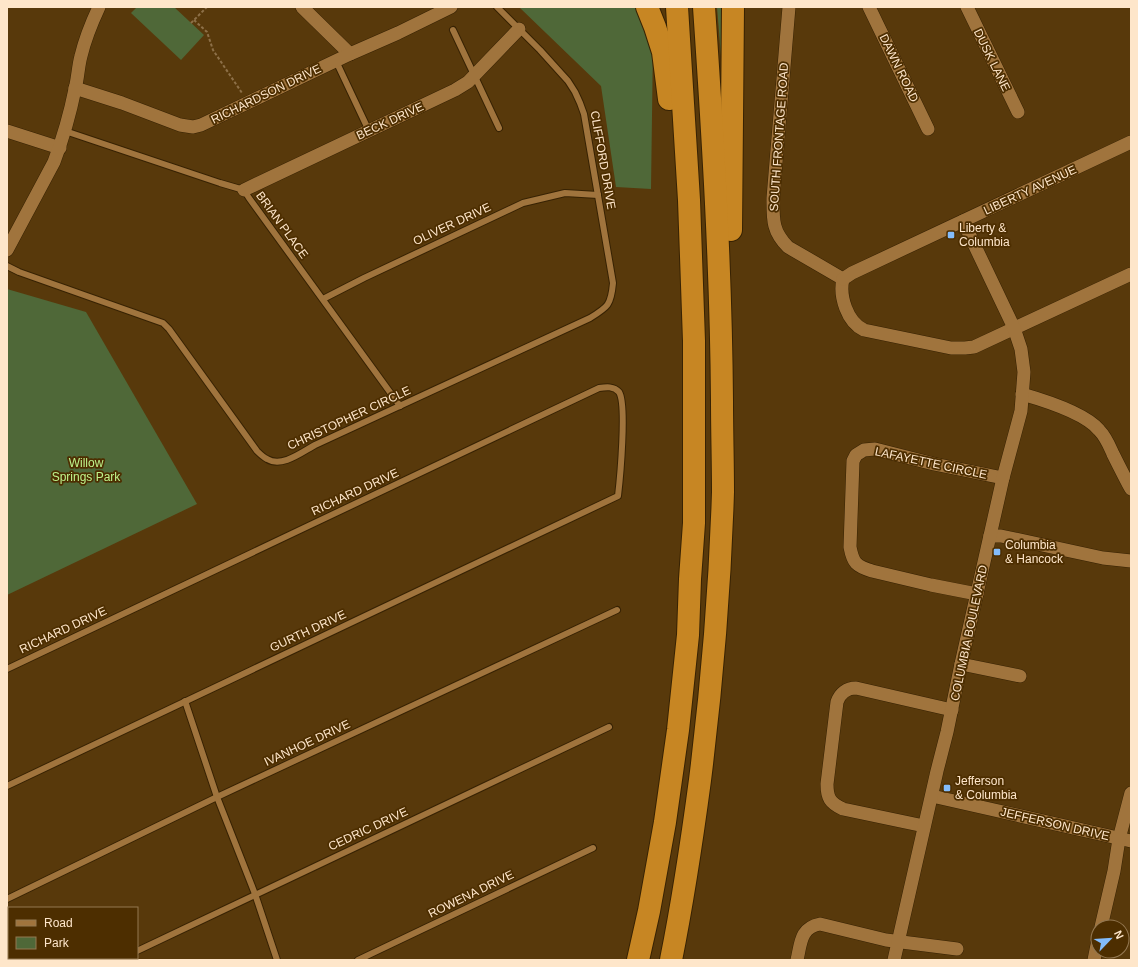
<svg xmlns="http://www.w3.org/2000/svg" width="1138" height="967" viewBox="0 0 1138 967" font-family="Helvetica,sans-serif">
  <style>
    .green { fill: #4f6838 }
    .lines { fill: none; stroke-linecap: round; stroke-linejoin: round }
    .service-casing { stroke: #372203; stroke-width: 8 }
    .minor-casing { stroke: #372203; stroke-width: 14 }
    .motorway-casing { stroke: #372203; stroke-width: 24 }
    .path { stroke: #8d7048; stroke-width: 2; stroke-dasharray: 3 2; stroke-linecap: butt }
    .service { stroke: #a0743d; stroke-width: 6 }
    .minor { stroke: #a0743d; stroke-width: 13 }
    .motorway { stroke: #c78623; stroke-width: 22 }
    .poi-dot { fill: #83bcfb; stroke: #4d2e00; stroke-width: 1.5 }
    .labels { text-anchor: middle; stroke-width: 3.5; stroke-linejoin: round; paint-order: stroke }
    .street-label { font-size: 12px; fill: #fee6ca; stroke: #4d2e00 }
    .poi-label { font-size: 12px; fill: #fee6ca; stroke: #4d2e00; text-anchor: start }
    .park-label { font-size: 12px; fill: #bdf38c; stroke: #4d2e00 }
  </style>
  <rect width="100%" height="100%" fill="#58390b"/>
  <g class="green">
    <path d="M 137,7 L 174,7 L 204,35 L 181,60 L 131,13 Z"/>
    <path d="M 519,7 L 639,7 L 653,43 L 651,189 L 616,187 L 601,86 Z"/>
    <path d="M 717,7 L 727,7 L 722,69 Z"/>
    <path d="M 7,289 L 86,312 L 197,504 L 7,595 Z"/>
  </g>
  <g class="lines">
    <g class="service-casing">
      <g id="service">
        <path d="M 453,30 L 499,128"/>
        <path d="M 336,61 L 369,131"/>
        <path d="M 65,131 L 220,183 L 244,190 L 249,198 L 400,406"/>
        <path d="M 7,266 L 19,272 L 163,323 L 169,329 L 257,451 C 260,454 263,457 267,459 C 282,468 302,452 315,445 L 590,318 C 608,307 611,305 613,283 L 584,114 L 580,103 L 575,92 L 568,81 L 540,50 L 497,7"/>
        <path d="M 323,299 L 364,278 L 523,203 L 565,193 L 598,195"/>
        <path d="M 7,669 L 599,388 C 606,387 614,386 619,392 C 627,404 620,479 618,496 L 7,786"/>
        <path d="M 185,701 L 217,797 L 255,894 L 277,960"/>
        <path d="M 7,899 L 217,797 L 617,610"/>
        <path d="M 137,951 L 609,727"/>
        <path d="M 117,960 L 121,958"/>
        <path d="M 358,960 L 593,848"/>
      </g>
    </g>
    <g class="minor-casing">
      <g id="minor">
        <path d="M 302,7 L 350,54"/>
        <path d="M 789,7 L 773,198 C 773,219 772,231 788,247 L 843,279"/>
        <path d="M 869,7 L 928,129"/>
        <path d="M 967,7 L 1018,112"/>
        <path d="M 75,88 L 122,103 L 180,125 L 193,127 L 201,125 L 350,54 L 398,33 L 451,7"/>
        <path d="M 7,131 L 60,148"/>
        <path d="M 244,190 L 455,90 L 468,82 L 519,29"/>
        <path d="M 7,250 L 54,162 C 63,138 70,114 75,89 C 78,78 78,67 81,56 C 85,39 92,22 99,7"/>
        <path d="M 843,279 C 839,296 847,322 864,330 L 951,348 L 965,348 L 974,347 L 1131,274"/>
        <path d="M 843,279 L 852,273 L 1131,142"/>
        <path d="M 1022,394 C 1043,400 1085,413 1099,430 C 1106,437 1109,445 1113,454 C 1119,466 1125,478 1131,489"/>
        <path d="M 990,536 L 1001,536 L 1103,558 L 1131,561"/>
        <path d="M 977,594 L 931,585 L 872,571 C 856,566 853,563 850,547 L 853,461 L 856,455 L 864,450 L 875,449 L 934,464 L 1003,478"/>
        <path d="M 961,664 L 1020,676"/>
        <path d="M 932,796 L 1131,841"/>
        <path d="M 924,826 L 843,809 C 830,803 827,798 827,784 L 837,702 C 840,693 847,688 856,688 L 952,710"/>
        <path d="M 1101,927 L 1114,871 L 1119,839 L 1131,793"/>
        <path d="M 797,960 C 801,943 800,928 820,924 L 886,940 L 957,949"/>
        <path d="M 894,960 L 937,771 L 947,732 L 961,664 L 1003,478 L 1021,411 L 1024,372 L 1021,349 L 1014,328 L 963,221"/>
        <path d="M 1094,960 L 1098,940"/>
      </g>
    </g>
    <g class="motorway-casing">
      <g id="motorway">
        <path d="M 647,7 L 655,27 L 663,52 L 669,99"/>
        <path d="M 731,230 L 733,7"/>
        <path d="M 638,960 L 649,911 L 665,822 L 678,730 L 688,635 L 690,579 L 694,523 L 694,341 L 689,200 L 677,7"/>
        <path d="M 671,960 C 683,900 692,840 700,780 C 712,684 720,588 723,492 C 723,462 722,431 722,401 C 721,269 713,138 704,7"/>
      </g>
    </g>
    <g class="path">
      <path d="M 194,20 L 207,32 L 213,50 L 242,93"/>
      <path d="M 191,23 L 207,7"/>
    </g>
    <use href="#service" class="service"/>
    <use href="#minor" class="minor"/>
    <use href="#motorway" class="motorway"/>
  </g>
  <g class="poi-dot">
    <rect x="947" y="231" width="8" height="8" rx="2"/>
    <rect x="993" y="548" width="8" height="8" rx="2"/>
    <rect x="943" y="784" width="8" height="8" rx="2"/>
  </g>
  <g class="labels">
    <g class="street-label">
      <text transform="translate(992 60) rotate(64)" y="4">DUSK LANE</text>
      <text transform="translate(899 68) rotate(64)" y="4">DAWN ROAD</text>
      <text transform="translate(266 94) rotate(-26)" y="4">RICHARDSON DRIVE</text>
      <text transform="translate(390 121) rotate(-25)" y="4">BECK DRIVE</text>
      <text transform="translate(779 137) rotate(-86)" y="4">SOUTH FRONTAGE ROAD</text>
      <text transform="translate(603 160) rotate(80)" y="4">CLIFFORD DRIVE</text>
      <text transform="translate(1030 190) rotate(-25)" y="4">LIBERTY AVENUE</text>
      <text transform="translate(452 224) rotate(-25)" y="4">OLIVER DRIVE</text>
      <text transform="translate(282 225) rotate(54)" y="4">BRIAN PLACE</text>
      <text transform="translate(349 418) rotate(-25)" y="4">CHRISTOPHER CIRCLE</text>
      <text transform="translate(931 463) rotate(12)" y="4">LAFAYETTE CIRCLE</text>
      <text transform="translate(355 492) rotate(-25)" y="4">RICHARD DRIVE</text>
      <text transform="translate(63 630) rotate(-25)" y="4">RICHARD DRIVE</text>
      <text transform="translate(308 631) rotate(-25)" y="4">GURTH DRIVE</text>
      <text transform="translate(969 633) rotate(-78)" y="4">COLUMBIA BOULEVARD</text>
      <text transform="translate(307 743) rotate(-25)" y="4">IVANHOE DRIVE</text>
      <text transform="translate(1055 824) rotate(13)" y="4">JEFFERSON DRIVE</text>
      <text transform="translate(368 829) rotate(-25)" y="4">CEDRIC DRIVE</text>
      <text transform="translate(471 894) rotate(-26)" y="4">ROWENA DRIVE</text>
    </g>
    <g class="poi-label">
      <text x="959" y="232">Liberty &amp;<tspan x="959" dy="14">Columbia</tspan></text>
      <text x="1005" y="549">Columbia<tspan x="1005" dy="14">&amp; Hancock</tspan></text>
      <text x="955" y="785">Jefferson<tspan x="955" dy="14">&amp; Columbia</tspan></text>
    </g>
    <g class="park-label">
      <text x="86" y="467">Willow<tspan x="86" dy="14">Springs Park</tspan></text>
    </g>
  </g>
  <rect width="1138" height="967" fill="none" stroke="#fee6ca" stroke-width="16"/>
  <rect x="8" y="907" width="130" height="52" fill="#4d2e00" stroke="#947851"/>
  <rect x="16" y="920" width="20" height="6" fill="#a0743d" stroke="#947851"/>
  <text x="44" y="927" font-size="12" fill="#fee6ca">Road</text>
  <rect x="16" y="937" width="20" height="12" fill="#4f6838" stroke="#947851"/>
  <text x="44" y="947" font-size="12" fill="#fee6ca">Park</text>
  <g transform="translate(1110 939) rotate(65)"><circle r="19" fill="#4d2e00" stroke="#947851"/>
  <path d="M0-3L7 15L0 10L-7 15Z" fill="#83bcfb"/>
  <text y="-6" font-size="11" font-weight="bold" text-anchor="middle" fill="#fee6ca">N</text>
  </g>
</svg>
